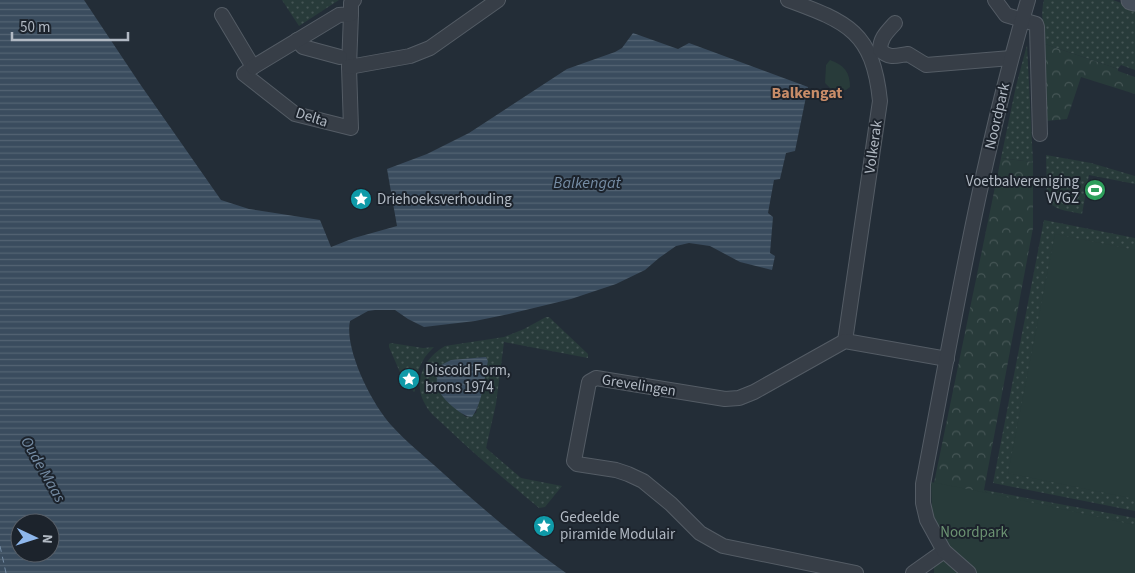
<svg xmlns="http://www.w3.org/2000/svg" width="1135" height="573" viewBox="0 0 1135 573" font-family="'Source Sans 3',sans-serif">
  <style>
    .grass { fill: url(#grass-dots); fill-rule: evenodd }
    .forest { fill: url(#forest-crowns) }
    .park { fill: #283b3a }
    .water { fill: url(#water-rules); fill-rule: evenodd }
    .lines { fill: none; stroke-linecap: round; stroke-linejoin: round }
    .ferry { stroke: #758ca4; stroke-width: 1; stroke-dasharray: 6 5; stroke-linecap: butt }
    .street-casing { stroke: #545c65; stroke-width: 16 }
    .secondary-casing { stroke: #545c65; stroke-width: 21 }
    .street { stroke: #373e47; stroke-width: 14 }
    .secondary { stroke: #454e5a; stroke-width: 19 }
    .labels { text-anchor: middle; stroke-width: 4; stroke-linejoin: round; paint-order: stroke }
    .street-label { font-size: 15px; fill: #b1b9c3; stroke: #1c232c }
    .poi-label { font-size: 15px; fill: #b1b9c3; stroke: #1c232c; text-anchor: start }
    .park-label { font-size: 15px; fill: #6b9272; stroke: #1c232c }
    .neighbourhood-label { font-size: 16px; font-weight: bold; fill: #c88c68; stroke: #1c232c }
    .water-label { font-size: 16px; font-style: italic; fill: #758ca4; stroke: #1c232c }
  </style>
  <defs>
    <pattern id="grass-dots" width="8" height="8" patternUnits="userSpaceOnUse" patternTransform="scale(1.25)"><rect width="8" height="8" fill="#283b3a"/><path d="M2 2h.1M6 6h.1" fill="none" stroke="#455555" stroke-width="1.8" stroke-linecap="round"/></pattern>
    <pattern id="forest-crowns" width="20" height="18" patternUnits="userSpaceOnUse" patternTransform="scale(1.25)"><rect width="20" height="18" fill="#283b3a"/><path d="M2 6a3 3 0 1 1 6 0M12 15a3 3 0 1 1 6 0" fill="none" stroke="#455555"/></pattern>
    <pattern id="water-rules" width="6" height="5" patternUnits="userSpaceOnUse" patternTransform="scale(1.25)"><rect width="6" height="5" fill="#3a4c5e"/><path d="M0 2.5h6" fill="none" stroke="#546473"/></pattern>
  </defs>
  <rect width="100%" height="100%" fill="#232d37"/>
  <g class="grass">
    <path d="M 282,0 L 339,0 L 299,26 Z"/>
    <path d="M 1044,0 L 1113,0 L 1135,8 L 1135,70 L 1121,65 L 1118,69 L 1045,44 C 1044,28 1040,14 1044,0 Z"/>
    <path d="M 1027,45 L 1033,162 L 1001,158 L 1016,86 Z"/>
    <path d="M 1046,155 L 1091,163 L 1135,176 L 1135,184 L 1089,175 L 1082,214 C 1070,211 1052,211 1047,198 Z"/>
    <path d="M 1044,220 L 1135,238 L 1135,511 L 993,483 Z"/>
    <path d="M 546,317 L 549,317 L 588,354 L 588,358 L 504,342 L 496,404 L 486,448 L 521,478 L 562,486 L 545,507 L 539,508 C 507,481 475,455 446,427 C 439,420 429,413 425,404 C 412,382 424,358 445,346 L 504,337 L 524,329 ZM 486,357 L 487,360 L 480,398 L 476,413 L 466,417 L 450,404 L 439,390 L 451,360 Z"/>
    <path d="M 391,343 L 423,348 L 434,347 C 420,360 416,373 415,391 L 414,392 L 402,377 L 389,347 L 389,344 Z"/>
    <path d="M 984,490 L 1135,518 L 1135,536 L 995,501 Z"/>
  </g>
  <g class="forest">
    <path d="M 1045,44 L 1118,69 L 1118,71 L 1135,77 L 1135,94 L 1081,77 L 1067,119 L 1046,121 Z"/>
    <path d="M 1001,158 L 1033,162 L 1033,228 L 984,490 L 995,501 L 1135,573 L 934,483 Z"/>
  </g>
  <g class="park">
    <path d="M 830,60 C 844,65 850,72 850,87 L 846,90 L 831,89 L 825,83 L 826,65 Z"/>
    <path d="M 1055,234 L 1135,250 L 1135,499 L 1008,473 Z"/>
    <path d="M 931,482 L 993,494 L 1135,525 L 1135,573 L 934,573 Z"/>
  </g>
  <g class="water">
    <path d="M 0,0 L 84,0 L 140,84 L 221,200 L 249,209 L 320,220 L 331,247 L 354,238 L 397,226 L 387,169 L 427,154 L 469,133 L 567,69 L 615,52 L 622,48 L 633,33 L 678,49 L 689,43 L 808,87 L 795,151 L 786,153 L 780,179 L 774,180 L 768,213 L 773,217 L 770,253 L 775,256 L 772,270 L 740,262 L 710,246 L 689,243 L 676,246 L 659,258 L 645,270 L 616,284 L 571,299 L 509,314 L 475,321 L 424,327 L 408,319 L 395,310 L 375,310 L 368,311 L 350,321 C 344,349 372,404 391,425 C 407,443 427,458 444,474 C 483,509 523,543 566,573 L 0,573 ZM 20,523 L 50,523 L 50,553 L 20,553 Z"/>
    <path d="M 486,357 L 488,361 C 484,378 483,402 472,417 C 462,417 442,399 438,389 C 435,380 438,373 441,365 L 451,360 Z"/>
  </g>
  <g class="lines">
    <path class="ferry" d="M 0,546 L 6,573"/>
    <g class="street-casing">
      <g id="street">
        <path d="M 788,0 C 848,22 873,32 880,101 L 845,341"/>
        <path d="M 995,0 L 1006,15 L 1036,24 L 1037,27 L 1040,134"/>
        <path d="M 222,15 L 253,67 L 244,74 L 295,114 L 351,128 L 349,67 L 351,14"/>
        <path d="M 895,23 C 887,32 880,38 880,50 C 890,59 895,56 908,54 L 926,65 L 1011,58"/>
        <path d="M 297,40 L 303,47 L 340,57"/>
        <path d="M 253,67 L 339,15 L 351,14 L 351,3 L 354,0"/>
        <path d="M 349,67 L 410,56 L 430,48 L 498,0"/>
        <path d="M 856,573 L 723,546 L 700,533 L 671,504 L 643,481 L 628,474 L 616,470 L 577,464 L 574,461 L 589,382 L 596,378 L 725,399 L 739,398 L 754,392 L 845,341 L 947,359"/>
        <path d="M 913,573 L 944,551"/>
        <path d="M 969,573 L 944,551 L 927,520 L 923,503 L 923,484 C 954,322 981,158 1028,0"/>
      </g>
    </g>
    <g class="secondary-casing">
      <path id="secondary" d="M 1131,0 L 1135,1"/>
    </g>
    <use href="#street" class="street"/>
    <use href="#secondary" class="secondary"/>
  </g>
  <defs>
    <g id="stadium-disc" transform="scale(1.125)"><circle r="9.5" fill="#2e9e5b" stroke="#1c232c"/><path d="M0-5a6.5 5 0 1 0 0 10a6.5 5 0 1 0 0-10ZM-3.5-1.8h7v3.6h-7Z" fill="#fff"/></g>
    <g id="sight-disc" transform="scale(1.125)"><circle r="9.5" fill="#0f9aa8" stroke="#1c232c"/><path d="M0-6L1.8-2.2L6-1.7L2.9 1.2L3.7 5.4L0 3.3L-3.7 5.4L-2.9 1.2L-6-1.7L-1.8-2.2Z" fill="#fff"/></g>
  </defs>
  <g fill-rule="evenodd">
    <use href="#stadium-disc" x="1095" y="190"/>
    <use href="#sight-disc" x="361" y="199"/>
    <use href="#sight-disc" x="409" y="379"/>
    <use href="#sight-disc" x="544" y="526"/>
  </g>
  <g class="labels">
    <g class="street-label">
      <text transform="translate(997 116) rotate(-77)" y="5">Noordpark</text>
      <text transform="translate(312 117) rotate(18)" y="5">Delta</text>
      <text transform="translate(873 147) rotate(-82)" y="5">Volkerak</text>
      <text transform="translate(639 385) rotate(9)" y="5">Grevelingen</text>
    </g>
    <g class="poi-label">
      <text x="1079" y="186" text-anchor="end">Voetbalvereniging<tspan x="1079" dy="17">VVGZ</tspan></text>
      <text x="377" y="204">Driehoeksverhouding</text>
      <text x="425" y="375">Discoid Form,<tspan x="425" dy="17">brons 1974</tspan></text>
      <text x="560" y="522">Gedeelde<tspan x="560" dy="17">piramide Modulair</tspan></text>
    </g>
    <g class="park-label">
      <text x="974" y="537">Noordpark</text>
    </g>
    <g class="neighbourhood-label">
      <text x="807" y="98">Balkengat</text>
    </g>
    <g class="water-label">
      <text x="587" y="188">Balkengat</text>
      <text transform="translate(44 469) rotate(60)" y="6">Oude Maas</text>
    </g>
  </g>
  <g transform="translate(35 538) rotate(94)"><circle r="24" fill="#1c232c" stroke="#585f68"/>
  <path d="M0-4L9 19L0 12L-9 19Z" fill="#8eb7ec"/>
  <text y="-8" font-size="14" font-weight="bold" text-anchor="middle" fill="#b1b9c3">N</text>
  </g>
  <path d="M12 32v8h116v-8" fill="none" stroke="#b1b9c3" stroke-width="2.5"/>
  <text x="20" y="32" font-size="15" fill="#b1b9c3" stroke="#1c232c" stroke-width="4" paint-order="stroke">50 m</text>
</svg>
